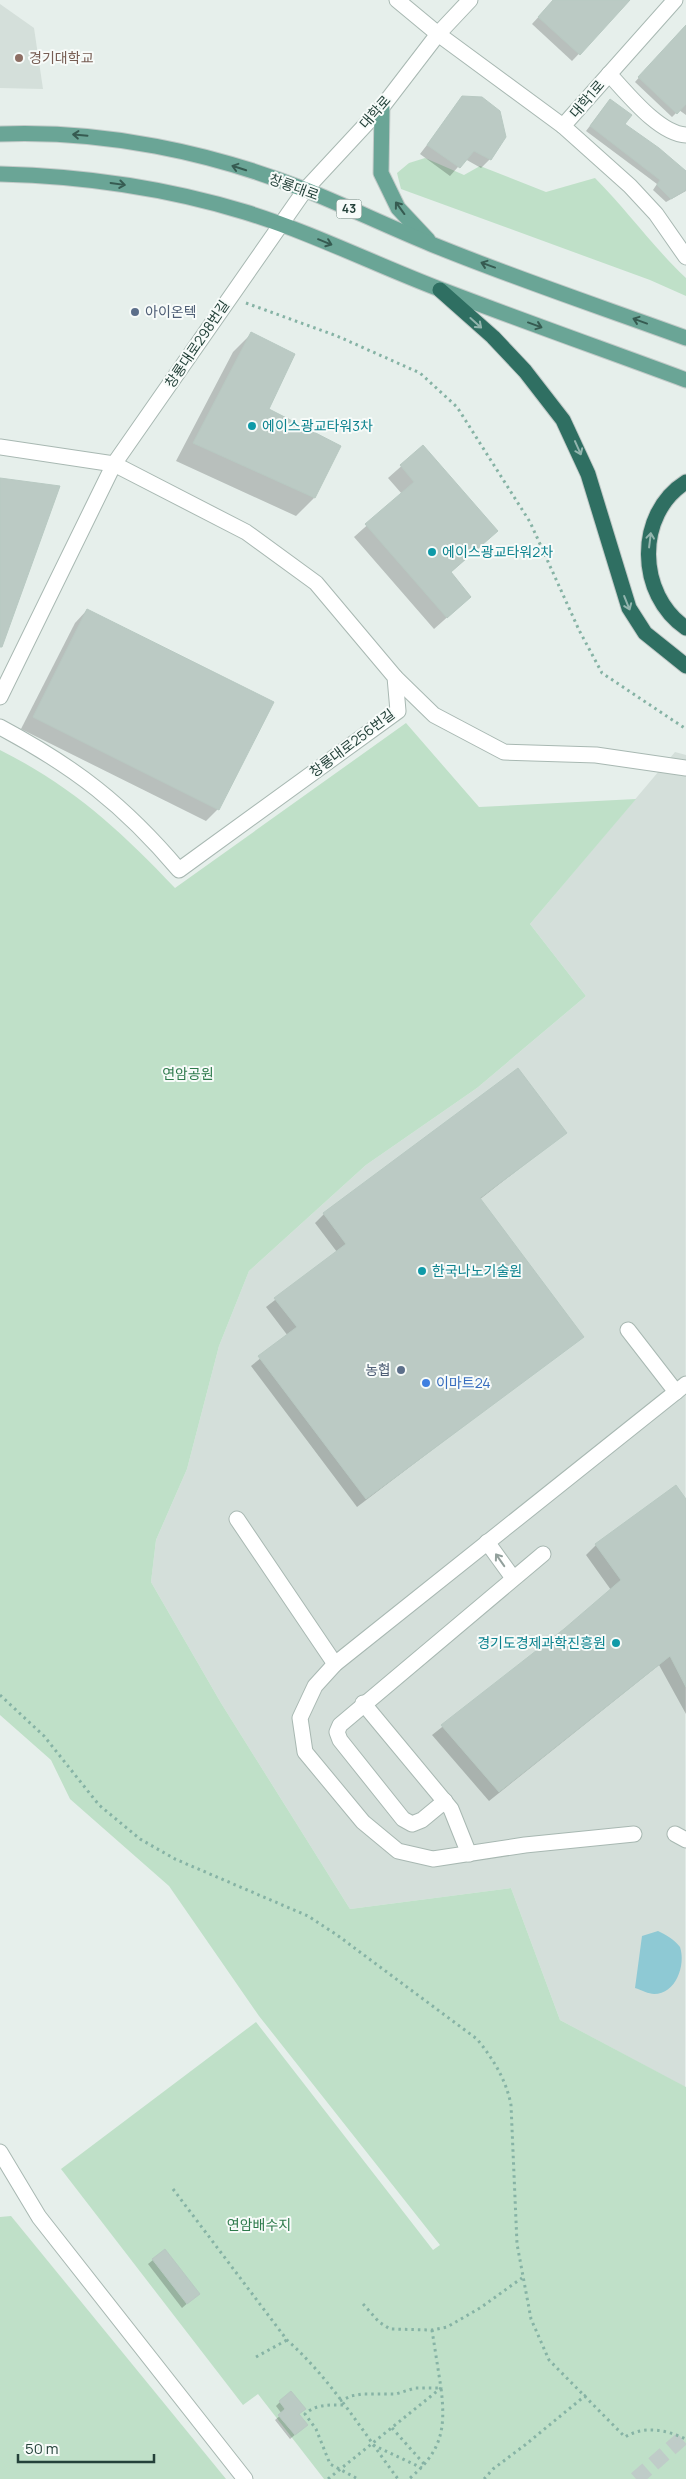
<svg xmlns="http://www.w3.org/2000/svg" width="686" height="2479" viewBox="0 0 686 2479" font-family="Manrope,'Noto Sans KR',sans-serif">
  <style>
    .built { fill: #d4dfda }
    .green { fill: #bfe0c8 }
    .water { fill: #8ec9d4 }
    .shadow { fill: #0003 }
    .building { fill: #bbcac4; stroke: #b8c9c2 }
    .lines { fill: none; stroke-linecap: round; stroke-linejoin: round }
    .major-tunnel { stroke: #bfccc8; stroke-width: 15; stroke-dasharray: 15 8; stroke-linecap: butt }
    .minor-casing { stroke: #a8b8b2; stroke-width: 17 }
    .major-casing { stroke: #c2cac8; stroke-width: 17 }
    .highway-casing { stroke: #c2cac8; stroke-width: 17 }
    .path { stroke: #86b3a5; stroke-width: 3; stroke-dasharray: 2.5 4; stroke-linecap: butt }
    .minor { stroke: #fff; stroke-width: 15 }
    .major { stroke: #6aa596; stroke-width: 15 }
    .highway { stroke: #2f6f62; stroke-width: 15 }
    .oneway { stroke: #365b51 }
    .oneway2 { stroke: #93b5ae }
    .oneway3 { stroke: #92a09c }
    .education-dot { fill: #8d6e63; stroke: #f7fbf9; stroke-width: 2 }
    .service-dot { fill: #5c6f8a; stroke: #f7fbf9; stroke-width: 2 }
    .culture-dot { fill: #0f9aa8; stroke: #f7fbf9; stroke-width: 2 }
    .shop-dot { fill: #3f7fe0; stroke: #f7fbf9; stroke-width: 2 }
    .labels { text-anchor: middle; stroke-width: 4; stroke-linejoin: round; paint-order: stroke }
    .shield { fill: #f7fbf9; stroke: #637a73; stroke-width: 1 }
    .shield-label { font-size: 12px; font-weight: bold; fill: #24423a }
    .education-label { font-size: 14px; fill: #785e54; stroke: #f7fbf9; text-anchor: start }
    .street-label { font-size: 14px; fill: #24423a; stroke: #f7fbf9 }
    .service-label { font-size: 14px; fill: #4e5e75; stroke: #f7fbf9; text-anchor: start }
    .culture-label { font-size: 14px; fill: #0d838f; stroke: #f7fbf9; text-anchor: start }
    .park-label { font-size: 14px; fill: #2d7a4b; stroke: #f7fbf9 }
    .shop-label { font-size: 14px; fill: #366cbe; stroke: #f7fbf9; text-anchor: start }
  </style>
  <rect width="100%" height="100%" fill="#e6efeb"/>
  <g class="built">
    <path d="M 0,4 L 34,28 L 43,89 L 0,88 Z"/>
    <path d="M 675,752 L 686,755 L 685,2087 L 560,2020 L 511,1888 L 350,1909 L 221,1703 L 151,1582 L 156,1540 L 187,1469 L 219,1346 L 249,1271 L 366,1165 L 477,1088 L 586,996 L 530,924 Z"/>
  </g>
  <g class="green">
    <path d="M 425,158 L 464,175 L 480,166 L 546,192 L 595,178 C 627,210 653,247 686,278 L 686,296 L 650,280 L 401,189 L 397,173 L 409,163 Z"/>
    <path d="M 406,723 L 479,807 L 636,799 L 530,924 L 586,996 L 477,1088 L 366,1165 L 249,1271 L 219,1346 L 187,1469 L 156,1540 L 151,1582 L 221,1703 L 350,1909 L 511,1888 L 560,2020 L 686,2087 L 686,2479 L 324,2479 L 258,2394 L 243,2405 L 61,2169 L 256,2022 L 433,2250 L 440,2245 L 259,2016 L 169,1886 L 70,1799 L 51,1760 L 0,1715 L 0,750 C 72,786 120,830 175,888 Z"/>
    <path d="M 11,2216 L 226,2479 L 0,2479 L 0,2217 Z"/>
  </g>
  <path class="water" d="M 658,1931 C 666,1935 674,1939 680,1947 C 686,1965 676,1994 654,1994 C 649,1994 641,1990 635,1988 L 642,1936 Z"/>
  <g class="shadow">
    <path d="M 554,0 L 630,0 L 572,61 L 532,24 Z"/>
    <path d="M 686,25 L 686,115 L 679,110 L 672,117 L 635,82 Z"/>
    <path d="M 463,98 L 490,159 L 481,168 L 465,159 L 450,176 L 420,154 Z"/>
    <path d="M 606,105 L 623,124 L 686,173 L 686,191 L 666,202 L 653,190 L 657,184 L 586,131 Z"/>
    <path d="M 251,334 L 268,409 L 314,498 L 296,516 L 176,461 L 233,352 Z"/>
    <path d="M 423,447 L 496,531 L 450,573 L 470,597 L 434,629 L 354,537 L 402,494 L 388,478 Z"/>
    <path d="M 87,610 L 218,809 L 206,821 L 21,729 L 75,623 Z"/>
    <path d="M 565,1133 L 479,1200 L 582,1336 L 357,1507 L 251,1366 L 288,1336 L 266,1307 L 337,1252 L 315,1223 L 324,1214 Z"/>
    <path d="M 676,1487 L 686,1502 L 686,1714 L 659,1665 L 489,1801 L 432,1735 L 565,1630 L 611,1590 L 586,1555 L 596,1545 Z"/>
    <path d="M 164,2251 L 198,2294 L 182,2308 L 148,2264 Z"/>
    <path d="M 280,2402 L 302,2429 L 290,2439 L 275,2420 L 282,2414 L 276,2406 Z"/>
  </g>
  <g class="building">
    <path d="M 553,0 L 630,0 L 580,55 L 538,17 Z"/>
    <path d="M 686,25 L 686,104 L 677,114 L 638,77 Z"/>
    <path d="M 462,96 L 482,97 L 500,111 L 506,137 L 491,160 L 474,151 L 460,168 L 427,145 Z"/>
    <path d="M 610,99 L 632,115 L 625,124 L 659,148 L 686,171 L 686,190 L 671,199 L 657,185 L 660,180 L 590,126 Z"/>
    <path d="M 251,332 L 295,354 L 269,409 L 341,446 L 315,498 L 193,443 Z"/>
    <path d="M 423,445 L 498,531 L 451,572 L 471,597 L 447,618 L 365,524 L 414,482 L 400,465 Z"/>
    <path d="M 0,478 L 60,486 L 2,647 L 0,647 Z"/>
    <path d="M 87,609 L 274,702 L 219,810 L 33,717 Z"/>
    <path d="M 518,1068 L 567,1133 L 480,1198 L 584,1337 L 366,1499 L 258,1356 L 297,1327 L 274,1298 L 346,1244 L 323,1213 Z"/>
    <path d="M 676,1485 L 686,1499 L 686,1687 L 670,1656 L 499,1792 L 441,1725 L 564,1629 L 621,1580 L 595,1544 Z"/>
    <path d="M 165,2249 L 200,2294 L 187,2304 L 152,2259 Z"/>
    <path d="M 291,2391 L 306,2409 L 299,2414 L 308,2425 L 295,2435 L 278,2415 L 285,2409 L 279,2401 Z"/>
  </g>
  <g class="lines">
    <path class="major-tunnel" d="M 636,2479 L 686,2435"/>
    <g class="minor-casing">
      <g id="minor">
        <path d="M 397,0 L 438,34 L 563,126 L 675,0"/>
        <path d="M 609,74 C 627,93 659,134 686,135"/>
        <path d="M 563,126 L 630,186 L 656,214 L 686,257"/>
        <path d="M 0,447 L 114,464 L 246,532 L 316,583 L 395,677 L 398,711 L 179,870 C 124,805 75,767 0,727"/>
        <path d="M 395,677 L 434,715 L 504,752 L 596,755 L 686,768"/>
        <path d="M 0,697 L 114,464 L 305,190 L 382,107 L 438,34 L 470,0"/>
        <path d="M 628,1330 L 676,1392"/>
        <path d="M 237,1519 L 335,1664"/>
        <path d="M 487,1542 L 513,1578"/>
        <path d="M 363,1703 L 451,1809 L 469,1854"/>
        <path d="M 445,1801 L 422,1820 L 412,1824 L 403,1819 L 340,1740 L 337,1732 L 340,1725 L 543,1554"/>
        <path d="M 634,1834 L 525,1845 L 433,1859 L 398,1851 L 363,1822 L 305,1752 L 300,1718 L 315,1686 L 335,1664 L 686,1384"/>
        <path d="M 675,1834 L 686,1840"/>
        <path d="M 0,2152 L 39,2217 L 245,2479"/>
      </g>
    </g>
    <g class="major-casing">
      <g id="major">
        <path d="M 382,107 L 381,173 L 398,208 L 428,240"/>
        <path d="M 0,134 C 104,130 210,152 306,190 C 348,207 389,227 431,244 C 514,278 601,307 686,338"/>
        <path d="M 0,174 C 83,176 166,188 245,212 C 313,233 376,265 442,290 C 523,321 605,350 686,380"/>
      </g>
    </g>
    <g class="highway-casing">
      <g id="highway">
        <path d="M 440,290 L 493,337 L 525,371 L 563,420 L 588,474 L 629,608 L 645,633 L 686,666"/>
        <path d="M 686,482 C 635,514 637,595 686,628"/>
      </g>
    </g>
    <g class="path">
      <path d="M 246,303 L 337,336 L 420,373 L 457,407 L 530,522 L 579,630 L 602,673 L 686,729"/>
      <path d="M 0,1695 L 44,1736 L 99,1805 L 140,1839 L 175,1859 L 308,1916 L 337,1935 L 477,2039 C 493,2059 506,2079 511,2105 L 517,2244 L 531,2319 L 549,2360 L 625,2437 C 645,2425 666,2430 686,2439"/>
      <path d="M 173,2189 L 287,2340 C 331,2379 363,2432 398,2479"/>
      <path d="M 363,2304 L 379,2322 L 390,2329 L 432,2330 L 447,2327 L 480,2308 L 522,2278"/>
      <path d="M 256,2357 L 287,2340"/>
      <path d="M 340,2401 L 351,2396 L 362,2394 L 396,2394 L 415,2388 L 441,2388 C 446,2429 442,2451 409,2479"/>
      <path d="M 343,2405 C 329,2405 316,2404 305,2414 L 316,2429 L 330,2464 L 358,2479"/>
      <path d="M 392,2428 L 425,2465"/>
      <path d="M 373,2445 L 422,2468"/>
      <path d="M 328,2479 L 441,2388 L 432,2330"/>
      <path d="M 484,2479 L 493,2469 L 525,2445 L 586,2395"/>
    </g>
    <use href="#minor" class="minor"/>
    <use href="#major" class="major"/>
    <use href="#highway" class="highway"/>
  </g>
  <defs><path id="oneway-shaft" d="M-6 0H5M1.5-3L5.5 0L1.5 3" fill="none" stroke-width="1.6" stroke-linecap="round" stroke-linejoin="round" transform="scale(1.25)"/></defs>
  <g class="oneway">
    <use href="#oneway-shaft" transform="translate(80 135) rotate(-175)"/>
    <use href="#oneway-shaft" transform="translate(239 168) rotate(-162)"/>
    <use href="#oneway-shaft" transform="translate(118 184) rotate(8)"/>
    <use href="#oneway-shaft" transform="translate(400 208) rotate(-126)"/>
    <use href="#oneway-shaft" transform="translate(325 242) rotate(22)"/>
    <use href="#oneway-shaft" transform="translate(488 265) rotate(-160)"/>
    <use href="#oneway-shaft" transform="translate(640 321) rotate(-160)"/>
    <use href="#oneway-shaft" transform="translate(535 325) rotate(20)"/>
  </g>
  <g class="oneway2">
    <use href="#oneway-shaft" transform="translate(476 323) rotate(42)"/>
    <use href="#oneway-shaft" transform="translate(578 448) rotate(66)"/>
    <use href="#oneway-shaft" transform="translate(650 540) rotate(-83)"/>
    <use href="#oneway-shaft" transform="translate(627 603) rotate(68)"/>
  </g>
  <use class="oneway3" href="#oneway-shaft" transform="translate(500 1560) rotate(-125)"/>
  <circle class="education-dot" cx="19" cy="58" r="5"/>
  <g class="service-dot">
    <circle cx="135" cy="312" r="5"/>
    <circle cx="401" cy="1370" r="5"/>
  </g>
  <g class="culture-dot">
    <circle cx="252" cy="426" r="5"/>
    <circle cx="432" cy="552" r="5"/>
    <circle cx="422" cy="1271" r="5"/>
    <circle cx="616" cy="1643" r="5"/>
  </g>
  <circle class="shop-dot" cx="426" cy="1383" r="5"/>
  <g class="labels">
    <rect class="shield" x="336.5" y="199.5" width="25" height="19" rx="4"/>
    <g class="shield-label">
      <text x="349" y="213">43</text>
    </g>
    <g class="education-label">
      <text x="29" y="63">경기대학교</text>
    </g>
    <g class="street-label">
      <text transform="translate(587 99) rotate(-49)" y="5">대학1로</text>
      <text transform="translate(375 112) rotate(-49)" y="5">대학로</text>
      <text transform="translate(294 187) rotate(20)" y="5">창룡대로</text>
      <text transform="translate(197 344) rotate(-56)" y="5">창룡대로298번길</text>
      <text transform="translate(352 743) rotate(-37)" y="5">창룡대로256번길</text>
    </g>
    <g class="service-label">
      <text x="145" y="317">아이온텍</text>
      <text x="391" y="1375" text-anchor="end">농협</text>
    </g>
    <g class="culture-label">
      <text x="262" y="431">에이스광교타워3차</text>
      <text x="442" y="557">에이스광교타워2차</text>
      <text x="432" y="1276">한국나노기술원</text>
      <text x="606" y="1648" text-anchor="end">경기도경제과학진흥원</text>
    </g>
    <g class="park-label">
      <text x="188" y="1079">연암공원</text>
      <text x="259" y="2230">연암배수지</text>
    </g>
    <g class="shop-label">
      <text x="436" y="1388">이마트24</text>
    </g>
  </g>
  <path d="M18 2454v8h136v-8" fill="none" stroke="#24423a" stroke-width="2.5"/>
  <text x="25" y="2454" font-size="15" fill="#24423a" stroke="#f7fbf9" stroke-width="4" paint-order="stroke">50 m</text>
</svg>
